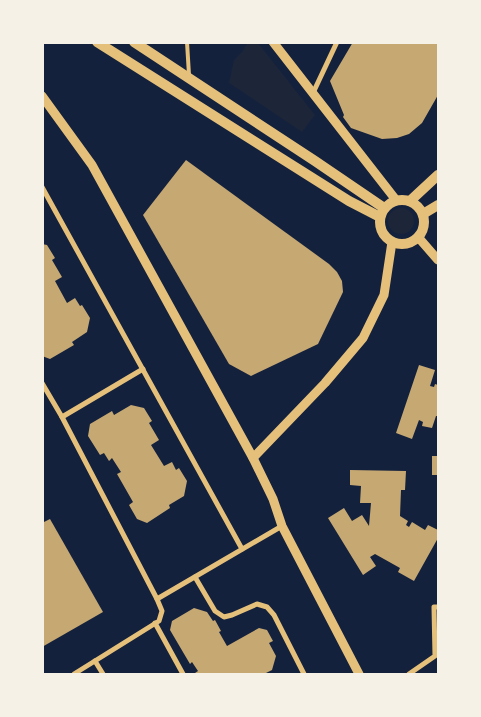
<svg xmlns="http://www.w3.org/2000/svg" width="481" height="717" viewBox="0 0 481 717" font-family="Lato,sans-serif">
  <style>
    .green { fill: #1d2539 }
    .building { fill: #c6a872 }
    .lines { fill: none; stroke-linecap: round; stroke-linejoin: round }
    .service { stroke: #e5c07b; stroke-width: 4 }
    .minor { stroke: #e5c07b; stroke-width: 5 }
    .tertiary { stroke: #e5c07b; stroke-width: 9 }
    .secondary { stroke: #e5c07b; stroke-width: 10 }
  </style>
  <rect width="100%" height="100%" fill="#14213d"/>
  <g class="green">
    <path d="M 248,42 L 258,43 L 315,115 L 302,132 L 229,83 L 234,60 L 242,52 Z"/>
    <circle cx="401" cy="221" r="13"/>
  </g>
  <g class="building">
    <path d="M 353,42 L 438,42 L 438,95 L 422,123 L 409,134 L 397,138 L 382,139 L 351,128 L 343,117 L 344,115 L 330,81 Z"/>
    <path d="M 186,160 L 329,264 L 337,272 L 342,281 L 343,292 L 318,344 L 251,376 L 229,364 L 143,215 Z"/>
    <path d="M 42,244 L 47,245 L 55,258 L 52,260 L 62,277 L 55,281 L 67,303 L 75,298 L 80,306 L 82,305 L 90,318 L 87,332 L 72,342 L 74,345 L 50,359 L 42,356 Z"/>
    <path d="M 419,365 L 435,370 L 430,386 L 434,387 L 435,384 L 438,385 L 438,416 L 436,416 L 432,428 L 422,426 L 423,422 L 419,420 L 412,439 L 396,433 Z"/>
    <path d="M 131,405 L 144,408 L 152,421 L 149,423 L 159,440 L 151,445 L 164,466 L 172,462 L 176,470 L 179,468 L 187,481 L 184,496 L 169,505 L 170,508 L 147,523 L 137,519 L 129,505 L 133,502 L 117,474 L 121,472 L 112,458 L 109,461 L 104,453 L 100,455 L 88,436 L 90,424 L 112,411 L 114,415 Z"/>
    <rect x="432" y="456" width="6" height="19"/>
    <path d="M 350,470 L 406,471 L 405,490 L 401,490 L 400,516 L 408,521 L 406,525 L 409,527 L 412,522 L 425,530 L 428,525 L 438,530 L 438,538 L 414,581 L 398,572 L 400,568 L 375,554 L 370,557 L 376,566 L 363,575 L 328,518 L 344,508 L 352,521 L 362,515 L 369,526 L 371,503 L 360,503 L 361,486 L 350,485 Z"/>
    <path d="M 50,519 L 103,612 L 42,647 L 42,523 Z"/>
    <path d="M 194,608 L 207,612 L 213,621 L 215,620 L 221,631 L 219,632 L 227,646 L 259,628 L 267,630 L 273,641 L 269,643 L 276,656 L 272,670 L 264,674 L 196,674 L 195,673 L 198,671 L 192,662 L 190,664 L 170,630 L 172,621 Z"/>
  </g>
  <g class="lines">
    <path class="service" d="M 187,42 L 189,75"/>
    <g class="minor">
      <path d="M 313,93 L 337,42"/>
      <path d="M 42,187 L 242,549"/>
      <path d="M 42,383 L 62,417 L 157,599"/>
      <path d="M 62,417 L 143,369"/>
      <path d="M 195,577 L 215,611 L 224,617 L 232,615 L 257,604 L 267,607 L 274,615 L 304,674"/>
      <path d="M 155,623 L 183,674"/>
      <path d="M 95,661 L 103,674"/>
      <path d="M 74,674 L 159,621 L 162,611 L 157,599 L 282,526"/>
      <path d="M 409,674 L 435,656 L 434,607 L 438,607"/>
    </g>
    <g class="tertiary">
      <path d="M 273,42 L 396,200"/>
      <path d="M 42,96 L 92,165 L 253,458 L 273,499 L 282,526 L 359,674"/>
      <path d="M 418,237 L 438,260"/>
      <path d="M 253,458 L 325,383 L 363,338 L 384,295 L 392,242"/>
    </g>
    <g class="secondary">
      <path d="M 97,42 L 349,201 L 380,217"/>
      <path d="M 134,42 L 315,161 L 384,208"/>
      <circle cx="402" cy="222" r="22"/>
      <path d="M 410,201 L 438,175"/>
      <path d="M 423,214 L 438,205"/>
    </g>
  </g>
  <rect width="481" height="717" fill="none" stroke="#f6f1e7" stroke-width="88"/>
</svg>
